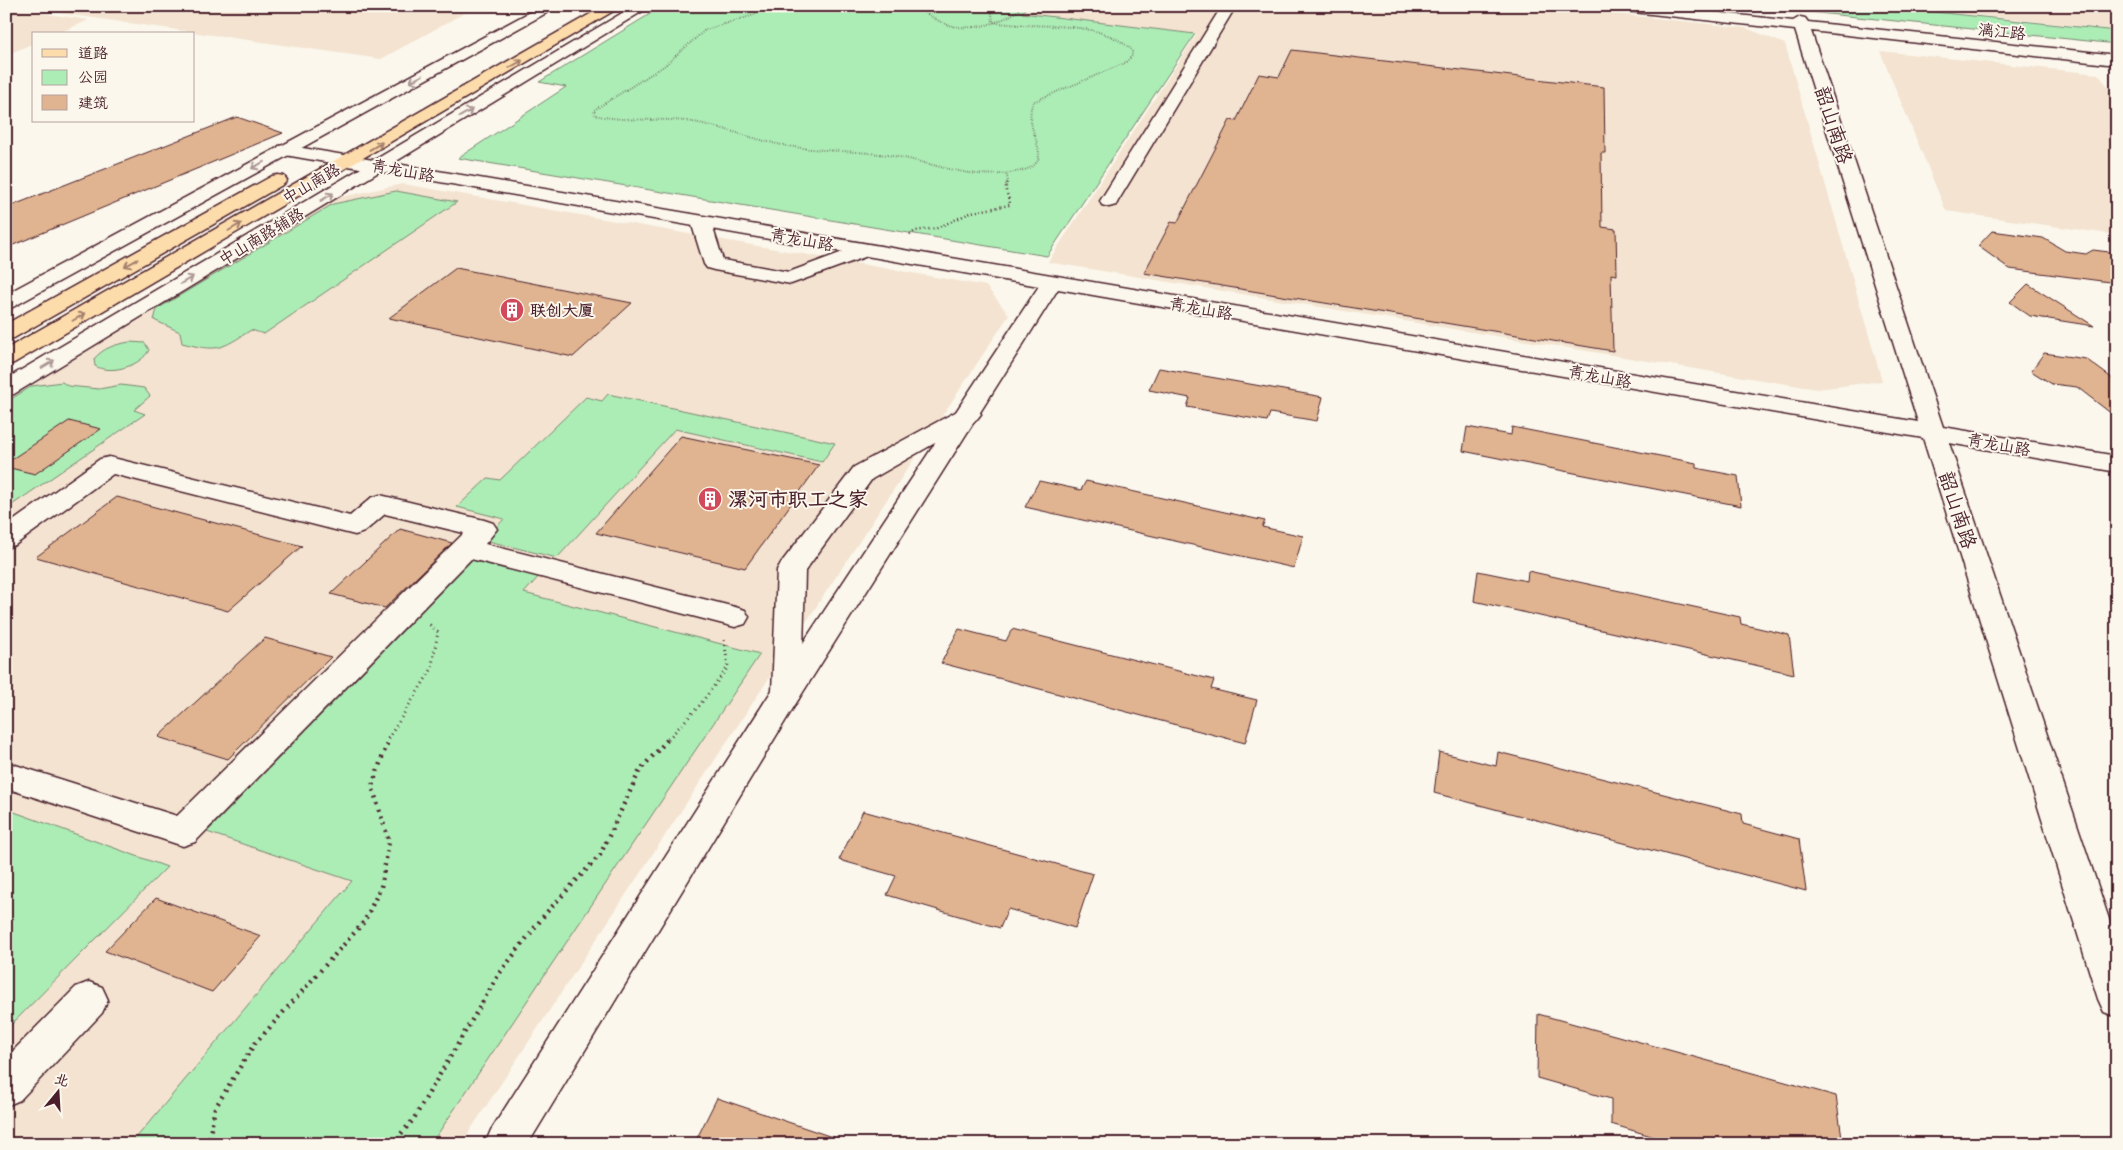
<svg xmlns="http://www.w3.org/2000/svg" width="2123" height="1150" viewBox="0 0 2123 1150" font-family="'Indie Flower','LXGW WenKai TC',sans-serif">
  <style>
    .built { fill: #f3e3d0 }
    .green { fill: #acedb6; stroke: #7b8670 }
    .building { fill: #e0b490; stroke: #4a1f2b }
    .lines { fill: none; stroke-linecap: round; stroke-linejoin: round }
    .street-casing { stroke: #4a1f2b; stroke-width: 3 }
    .secondary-casing { stroke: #4a1f2b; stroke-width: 3 }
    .primary-casing { stroke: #4a1f2b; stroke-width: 3 }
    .path-far3 { stroke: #4a1f2b; stroke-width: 2; stroke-dasharray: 0.5 2; stroke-linecap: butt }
    .path-far2 { stroke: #4a1f2b; stroke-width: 2.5; stroke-dasharray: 1 3; stroke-linecap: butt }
    .path-far1 { stroke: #4a1f2b; stroke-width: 3; stroke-dasharray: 1 4; stroke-linecap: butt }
    .path { stroke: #4a1f2b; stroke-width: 4.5; stroke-dasharray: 2 5; stroke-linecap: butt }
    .street { fill: #fbf7ec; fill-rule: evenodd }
    .secondary { fill: #fbf7ec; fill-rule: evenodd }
    .primary { fill: #fddcac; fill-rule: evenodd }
    .oneway { stroke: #a47e6c }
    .oneway2 { stroke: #ab9695 }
    .labels { text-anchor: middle; stroke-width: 4; stroke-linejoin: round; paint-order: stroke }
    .far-street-label { font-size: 16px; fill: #4a1f2b; stroke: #fbf7ec }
    .far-poi-label { font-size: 16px; font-weight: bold; fill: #4a1f2b; stroke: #fbf7ec; text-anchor: start }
    .street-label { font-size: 20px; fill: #4a1f2b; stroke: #fbf7ec }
    .poi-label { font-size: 20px; font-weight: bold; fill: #4a1f2b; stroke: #fbf7ec; text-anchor: start }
  </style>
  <rect width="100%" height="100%" fill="#fbf7ec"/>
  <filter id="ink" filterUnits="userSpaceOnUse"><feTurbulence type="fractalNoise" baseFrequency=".02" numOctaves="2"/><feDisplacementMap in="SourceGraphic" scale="10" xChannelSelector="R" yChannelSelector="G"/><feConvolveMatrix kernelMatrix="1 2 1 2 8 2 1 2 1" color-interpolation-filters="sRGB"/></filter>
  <g filter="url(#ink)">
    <g class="built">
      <path d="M 10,6 L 477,6 L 381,59 Z"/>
      <path d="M 1028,6 L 1542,6 L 1746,28 L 1785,44 L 1882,381 L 1817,389 L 1048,262 L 1197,34 L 1023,13 Z"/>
      <path d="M 1890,6 L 2117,6 L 2117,30 Z"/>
      <path d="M 6,8 L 89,20 L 56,34 L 34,34 L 34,43 L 6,55 Z"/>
      <path d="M 1880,51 L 2098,74 L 2117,98 L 2117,235 L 1946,211 Z"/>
      <path d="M 403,184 L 986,286 L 1009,315 L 461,1144 L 6,1144 L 6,401 L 332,199 Z"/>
    </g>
    <g class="green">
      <path d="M 663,6 L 1027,6 L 1022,13 L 1195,34 L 1047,256 L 458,158 L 566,87 L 539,82 Z"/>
      <path d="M 1751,6 L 1877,6 L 2117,31 L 2117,44 Z"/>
      <path d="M 396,191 L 457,202 L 264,334 L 251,330 C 220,350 218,352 182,343 L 180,332 L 154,320 L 157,309 L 333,204 Z"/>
      <path d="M 130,342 L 145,343 L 149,350 C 141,366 111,375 95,366 L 94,359 C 103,348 116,344 130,342 Z"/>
      <path d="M 62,382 L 68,386 L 99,389 L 121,385 L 144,388 L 150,396 L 134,410 L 145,414 L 6,509 L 6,402 L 32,386 Z"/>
      <path d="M 608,394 L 835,443 L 822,462 L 675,429 L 557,558 L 484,540 L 504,519 L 457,507 L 488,478 L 500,480 L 586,397 L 602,401 Z"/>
      <path d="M 474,558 L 540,575 L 524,593 L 760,654 L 431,1144 L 131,1144 L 352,881 L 207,832 Z"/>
      <path d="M 6,809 L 167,867 L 6,1030 Z"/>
    </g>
    <g class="building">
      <path d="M 1292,50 L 1604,87 L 1605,153 L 1601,153 L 1602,227 L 1616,229 L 1617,275 L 1611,274 L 1613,351 L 1144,273 L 1171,222 L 1177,223 L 1230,120 L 1236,121 L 1259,74 L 1279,77 Z"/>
      <path d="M 237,117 L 283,133 L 6,248 L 6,208 Z"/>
      <path d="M 1992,231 L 2043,238 L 2065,251 L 2086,254 L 2093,250 L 2117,253 L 2117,283 L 2010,269 L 1978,246 Z"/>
      <path d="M 456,268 L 632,303 L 573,357 L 389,318 Z"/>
      <path d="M 2028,284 L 2094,326 L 2030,316 L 2010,302 Z"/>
      <path d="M 2044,353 L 2086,359 L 2117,382 L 2117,418 L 2077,387 L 2052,384 L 2031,371 Z"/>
      <path d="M 1159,368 L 1323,397 L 1317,421 L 1270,413 L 1267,421 L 1187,407 L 1190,398 L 1149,390 Z"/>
      <path d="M 69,421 L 101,429 L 35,474 L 6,467 L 6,463 Z"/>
      <path d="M 1467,427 L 1511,435 L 1512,427 L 1696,463 L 1696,468 L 1738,476 L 1741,506 L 1463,451 Z"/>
      <path d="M 681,436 L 819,465 L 745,568 L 596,533 Z"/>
      <path d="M 1039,481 L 1081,490 L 1086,481 L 1265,521 L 1262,527 L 1303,536 L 1294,568 L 1025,507 Z"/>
      <path d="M 117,497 L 302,546 L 228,611 L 36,557 Z"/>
      <path d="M 400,529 L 452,543 L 385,608 L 331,594 Z"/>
      <path d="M 1478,571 L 1527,581 L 1528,571 L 1740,617 L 1741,624 L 1789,635 L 1794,674 L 1474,601 Z"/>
      <path d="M 959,629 L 1006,641 L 1012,629 L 1214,680 L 1211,689 L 1257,700 L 1245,743 L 941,663 Z"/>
      <path d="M 265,638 L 331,657 L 228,759 L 158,737 Z"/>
      <path d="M 1439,752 L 1496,766 L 1498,752 L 1742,814 L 1743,824 L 1799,839 L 1806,891 L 1434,793 Z"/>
      <path d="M 863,811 L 1093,874 L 1075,928 L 1008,909 L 1000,928 L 887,895 L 896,876 L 839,860 Z"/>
      <path d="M 156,898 L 261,936 L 212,992 L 105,951 Z"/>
      <path d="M 1538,1014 L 1836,1096 L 1843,1144 L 1678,1144 L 1611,1124 L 1611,1099 L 1537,1078 Z"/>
      <path d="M 717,1098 L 838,1139 L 838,1144 L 694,1144 Z"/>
    </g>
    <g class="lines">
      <g class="street-casing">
        <g id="street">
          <path d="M 541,6 L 559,6 L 13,307 L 6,309 L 6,294 Z"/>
          <path d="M 634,6 L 651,6 L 14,394 L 6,396 L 6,379 Z"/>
          <path d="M 1222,6 L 1236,6 L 1118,201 L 1116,205 L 1109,207 L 1102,205 L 1100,201 Z"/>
          <path d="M 701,216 L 708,218 L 711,222 L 723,260 L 789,272 L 859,246 L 866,244 L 873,246 L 876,250 L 873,254 L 791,284 L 714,270 L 707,268 L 704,264 L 691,222 L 694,218 Z"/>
          <path d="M 969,407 L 977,409 L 981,414 L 977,419 L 872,479 L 805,571 L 802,692 L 798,700 L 787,704 L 776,700 L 772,692 L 777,570 L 781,563 L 854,467 L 961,409 Z"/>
          <path d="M 109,457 L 350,516 L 371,498 L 380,495 L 484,520 L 493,523 L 497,529 L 485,544 L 735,607 L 745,610 L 749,617 L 745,624 L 735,627 L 471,559 L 195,842 L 183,846 L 6,788 L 6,762 L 177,816 L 464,533 L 385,514 L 364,532 L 355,535 L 113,474 L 15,545 L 6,548 L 6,526 L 100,459 Z"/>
          <path d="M 89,982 L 102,987 L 108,1000 L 102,1013 L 20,1100 L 6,1106 L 6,1058 L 76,987 Z"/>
        </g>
      </g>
      <g class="secondary-casing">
        <path id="secondary" d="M 1608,6 L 1657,6 L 1793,21 L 1800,17 L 1805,18 L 1808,22 L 2117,55 L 2117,65 L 1811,31 L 1943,427 L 2117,456 L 2117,472 L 1949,443 L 2117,943 L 2117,1017 L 2104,1012 L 2098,999 L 1923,438 L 1058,289 L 798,700 L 528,1144 L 485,1144 L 491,1130 L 776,684 L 1039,286 L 285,155 L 279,154 L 276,150 L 279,146 L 285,145 L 1918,422 L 1795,30 L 1615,10 Z"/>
      </g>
      <g class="primary-casing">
        <g id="primary">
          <path d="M 604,6 L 622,6 L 14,363 L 6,365 L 6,349 Z"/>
          <path d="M 278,175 L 284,176 L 287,180 L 284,184 L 14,338 L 6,339 L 6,324 L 272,176 Z"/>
        </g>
      </g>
      <g class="path-far3">
        <path d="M 766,6 L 754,15 L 705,30 L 664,66 L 594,110 L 595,115 C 627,123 660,117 693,122 C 725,127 756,141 788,146 C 823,152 858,150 893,156 C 936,163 970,181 1015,172 C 1022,171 1031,169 1036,163 C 1047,150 1023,126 1033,102 L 1125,63 L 1132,56 L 1132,50 C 1096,17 1038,30 993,22 L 991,6"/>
        <path d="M 822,6 L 837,6"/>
        <path d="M 912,6 C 923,10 932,18 943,23 C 969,34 1004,23 1024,6"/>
        <path d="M 1006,185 L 1008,181 L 1006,173"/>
      </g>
      <path class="path-far2" d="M 910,235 L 915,231 L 937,228 L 972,212 L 1010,205 C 1010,197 1003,191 1007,183"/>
      <g class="path-far1">
        <path d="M 388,739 L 431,670 L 438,632 L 429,624"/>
        <path d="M 668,739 L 699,706 L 728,667 L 724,639"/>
      </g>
      <g class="path">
        <path d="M 208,1144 L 215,1108 L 253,1046 L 364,922 L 381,887 L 389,842 L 372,786 L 389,738"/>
        <path d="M 392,1144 L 413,1120 L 499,974 L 546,913 L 600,855 L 640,770 L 669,738"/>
      </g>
      <use href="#street" class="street"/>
      <use href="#secondary" class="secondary"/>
      <use href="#primary" class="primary"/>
    </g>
    <defs><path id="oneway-shaft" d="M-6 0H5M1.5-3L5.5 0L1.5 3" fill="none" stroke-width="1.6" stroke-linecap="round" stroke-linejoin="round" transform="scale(1.25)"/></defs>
    <g class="oneway">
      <use href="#oneway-shaft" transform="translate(516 64) rotate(-30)"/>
      <use href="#oneway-shaft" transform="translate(376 146) rotate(-31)"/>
      <use href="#oneway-shaft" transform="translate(235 227) rotate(-30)"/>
      <use href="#oneway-shaft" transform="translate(131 263) rotate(151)"/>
      <use href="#oneway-shaft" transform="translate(79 317) rotate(-30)"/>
    </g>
    <g class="oneway2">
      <use href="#oneway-shaft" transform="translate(416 79) rotate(152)"/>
      <use href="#oneway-shaft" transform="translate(466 113) rotate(-31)"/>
      <use href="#oneway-shaft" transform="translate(258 165) rotate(151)"/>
      <use href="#oneway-shaft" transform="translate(327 197) rotate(-31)"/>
      <use href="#oneway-shaft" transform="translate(187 280) rotate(-31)"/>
      <use href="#oneway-shaft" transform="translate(48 364) rotate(-31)"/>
    </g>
  </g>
  <defs>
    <g id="building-disc" transform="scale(1.25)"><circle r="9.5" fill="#d1495b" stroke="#fbf7ec"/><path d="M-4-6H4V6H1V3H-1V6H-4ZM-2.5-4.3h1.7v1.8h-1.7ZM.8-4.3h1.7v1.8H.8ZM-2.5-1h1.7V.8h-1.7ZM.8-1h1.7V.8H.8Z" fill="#fff"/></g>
  </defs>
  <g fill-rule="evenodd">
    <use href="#building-disc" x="512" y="310"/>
    <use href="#building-disc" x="710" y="499"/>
  </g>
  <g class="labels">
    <g class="far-street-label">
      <text transform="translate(2002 31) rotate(6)" y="6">漓江路</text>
      <text transform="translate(403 170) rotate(10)" y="6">青龙山路</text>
      <text transform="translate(311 183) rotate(-30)" y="6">中山南路</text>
      <text transform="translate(261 236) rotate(-31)" y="6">中山南路辅路</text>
      <text transform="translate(802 239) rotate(10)" y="6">青龙山路</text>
      <text transform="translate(1201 308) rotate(10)" y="6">青龙山路</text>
      <text transform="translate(1600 376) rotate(10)" y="6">青龙山路</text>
      <text transform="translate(1999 444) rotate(10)" y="6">青龙山路</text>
    </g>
    <g class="far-poi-label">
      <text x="530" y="316">联创大厦</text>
    </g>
    <g class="street-label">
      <text transform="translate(1834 125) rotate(72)" y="7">韶山南路</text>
      <text transform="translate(1958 510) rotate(72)" y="7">韶山南路</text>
    </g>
    <g class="poi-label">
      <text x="728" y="506">漯河市职工之家</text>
    </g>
  </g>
  <rect width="2123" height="1150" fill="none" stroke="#fbf7ec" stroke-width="25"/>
  <rect x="12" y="12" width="2098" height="1125" fill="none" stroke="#4a1f2b" stroke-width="2" filter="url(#ink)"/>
  <rect x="32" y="32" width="162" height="90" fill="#fbf7ec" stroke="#b4a19f"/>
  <rect x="42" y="49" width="25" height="8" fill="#fddcac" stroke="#b4a19f"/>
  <text x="78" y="58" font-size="15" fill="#4a1f2b">道路</text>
  <rect x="42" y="70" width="25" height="15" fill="#acedb6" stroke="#b4a19f"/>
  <text x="78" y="82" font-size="15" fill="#4a1f2b">公园</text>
  <rect x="42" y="95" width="25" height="15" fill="#e0b490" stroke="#b4a19f"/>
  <text x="78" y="108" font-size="15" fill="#4a1f2b">建筑</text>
  <g transform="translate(58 1092) rotate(18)" stroke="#fbf7ec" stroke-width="4" paint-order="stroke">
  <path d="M0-4L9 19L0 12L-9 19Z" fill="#4a1f2b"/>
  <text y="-8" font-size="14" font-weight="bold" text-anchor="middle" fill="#4a1f2b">北</text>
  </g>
</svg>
